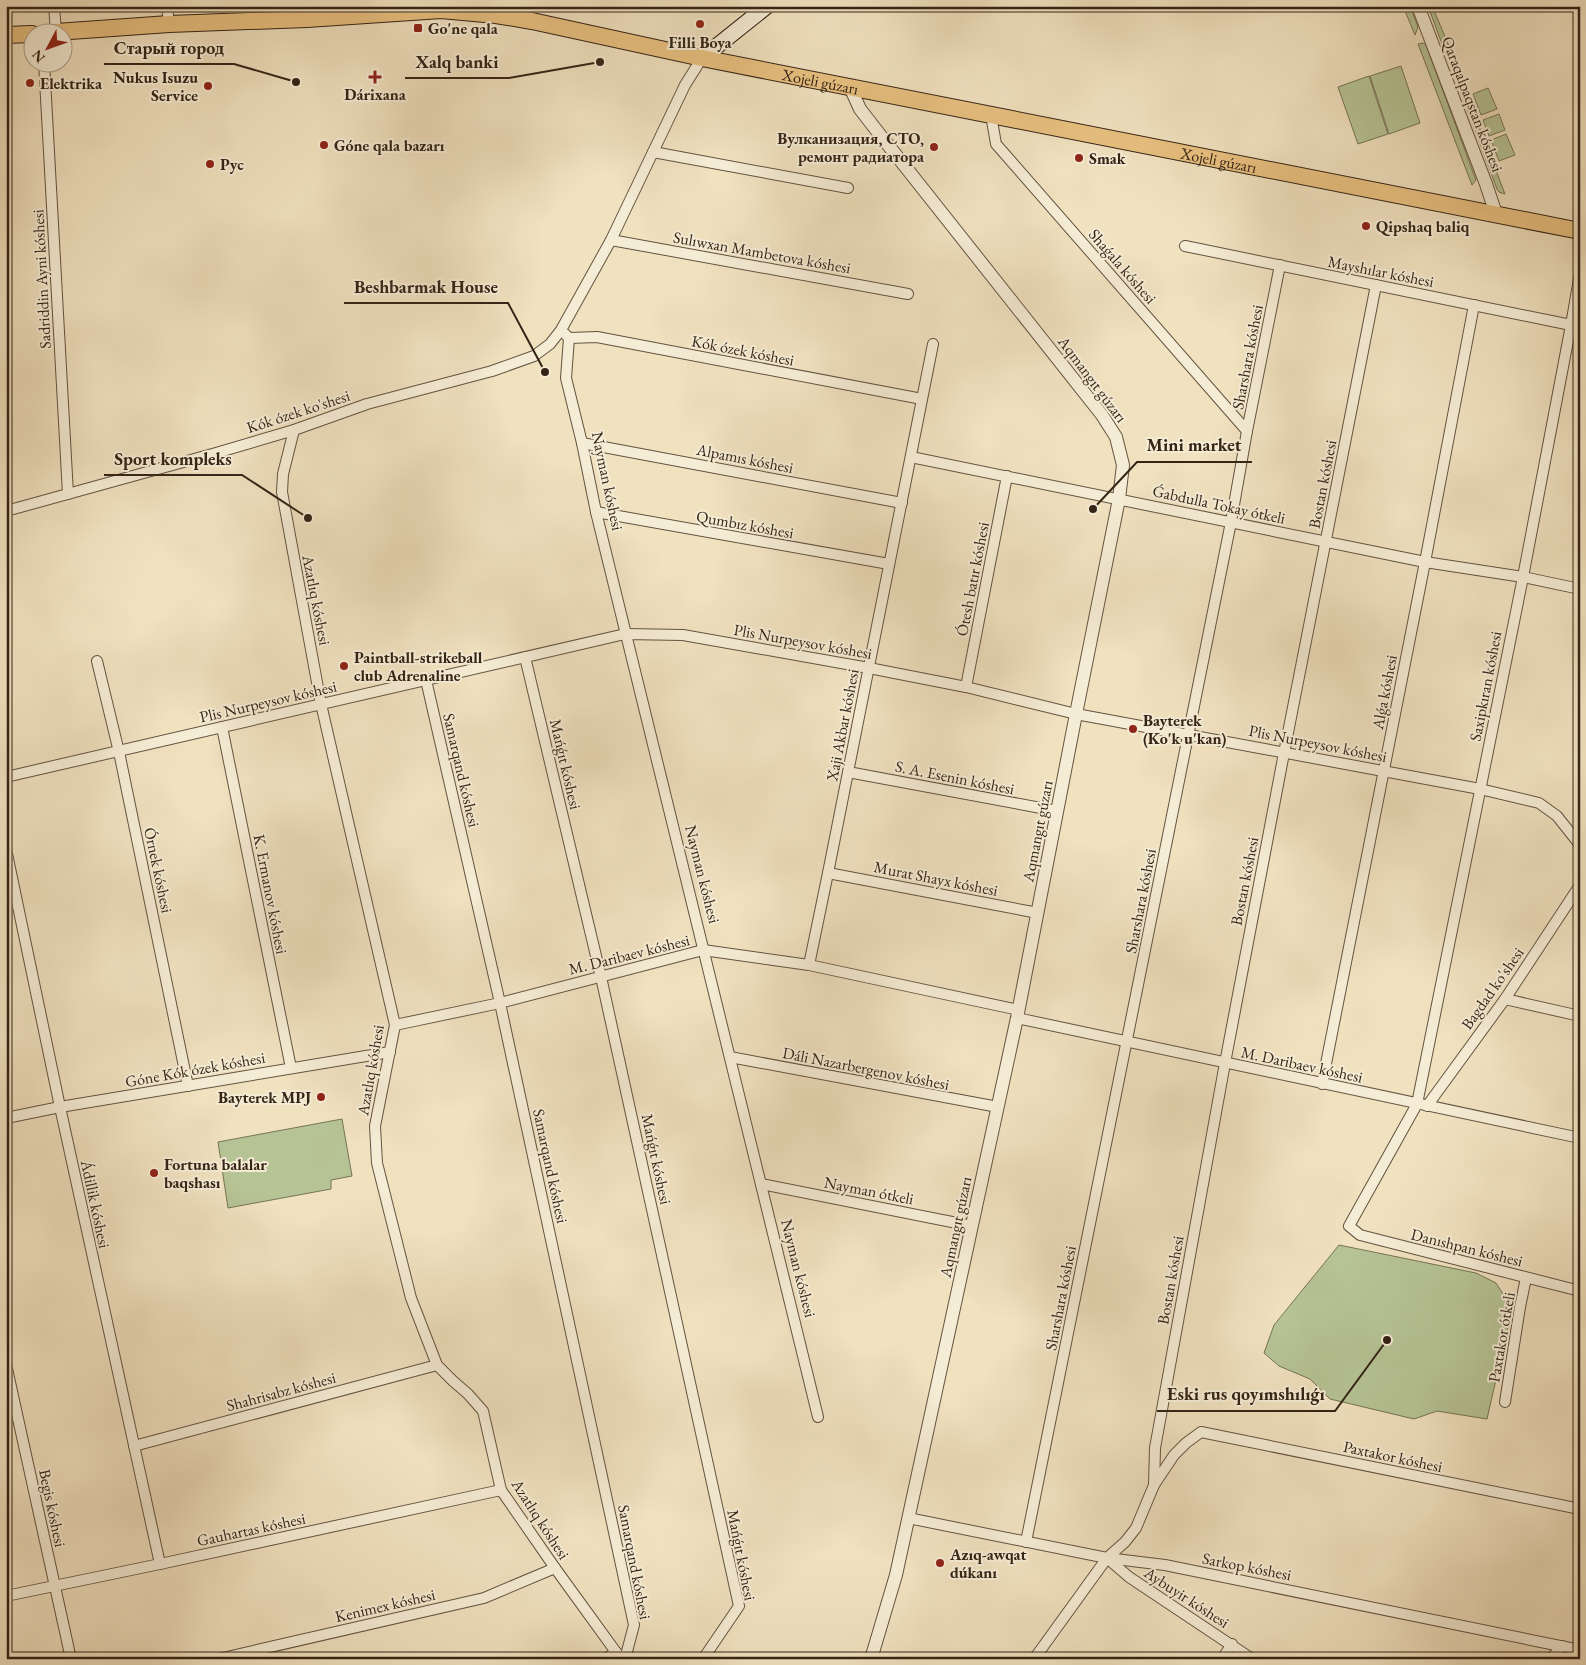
<svg xmlns="http://www.w3.org/2000/svg" width="1586" height="1665" viewBox="0 0 1586 1665" font-family="'EB Garamond',serif">
  <style>
    .green { fill: #b6c395; stroke: #757456 }
    .lines { fill: none; stroke-linecap: round; stroke-linejoin: round }
    .minor-casing { stroke: #635340; stroke-width: 12 }
    .tertiary-casing { stroke: #635340; stroke-width: 14 }
    .secondary-casing { stroke: #342416; stroke-width: 17 }
    .primary-casing { stroke: #342416; stroke-width: 18 }
    .minor { stroke: #f5ecd5; stroke-width: 10 }
    .tertiary { stroke: #f5ecd5; stroke-width: 12 }
    .secondary { stroke: #f5ecd5; stroke-width: 15 }
    .primary { stroke: #e8c080; stroke-width: 16 }
    .poi-dot { fill: #8f2418; stroke: #f5ecd5; stroke-width: 2 }
    .labels { text-anchor: middle; stroke-width: 4; stroke-linejoin: round; paint-order: stroke }
    .poi-label { font-size: 16px; font-weight: bold; fill: #342416; stroke: #f5ecd5; text-anchor: start }
    .street-label { font-size: 16px; fill: #342416; stroke: #f5ecd5 }
    .leader { fill: none; stroke: #342416; stroke-width: 2 }
    .callout-dot { fill: #342416; stroke: #f5ecd5; stroke-width: 2 }
    .callout-label { font-size: 18px; text-anchor: middle; font-weight: bold; fill: #342416; stroke: #f5ecd5; stroke-width: 4; stroke-linejoin: round; paint-order: stroke }
  </style>
  <rect width="100%" height="100%" fill="#f0e1bf"/>
  <filter id="stains"><feTurbulence type="fractalNoise" baseFrequency=".004" numOctaves="4"/><feColorMatrix values="0 0 0 0 .2 0 0 0 0 .09 0 0 0 0 .02 0 0 0 .5 -.17"/></filter>
  <radialGradient id="worn" r=".72"><stop offset=".6" stop-color="#630" stop-opacity="0"/><stop offset="1" stop-color="#630" stop-opacity=".3"/></radialGradient>
  <g class="green">
    <path d="M 1403,6 L 1410,6 L 1418,27 L 1415,35 Z"/>
    <path d="M 1428,6 L 1432,6 L 1452,53 L 1447,53 L 1445,52 Z"/>
    <path d="M 1423,43 L 1426,45 L 1476,180 L 1472,185 L 1418,44 Z"/>
    <path d="M 1455,64 L 1505,194 L 1499,192 L 1497,189 L 1452,68 Z"/>
    <path d="M 1401,66 L 1420,123 L 1389,134 L 1370,76 Z"/>
    <path d="M 1369,76 L 1388,134 L 1358,144 L 1338,87 Z"/>
    <path d="M 1488,88 L 1497,109 L 1481,115 L 1473,94 Z"/>
    <path d="M 1499,114 L 1505,130 L 1489,136 L 1483,120 Z"/>
    <path d="M 1506,134 L 1515,155 L 1499,161 L 1491,140 Z"/>
    <path d="M 342,1119 L 352,1176 L 331,1180 L 331,1189 L 228,1208 L 218,1142 Z"/>
    <path d="M 1339,1245 L 1476,1273 L 1496,1283 L 1509,1303 L 1508,1327 L 1487,1419 L 1437,1411 L 1414,1419 L 1330,1399 L 1310,1379 L 1279,1366 L 1264,1353 L 1274,1325 Z"/>
  </g>
  <g class="lines">
    <g class="minor-casing">
      <g id="minor">
        <path d="M 54,6 L 56,32"/>
        <path d="M 167,6 L 169,24"/>
        <path d="M 44,62 L 68,494"/>
        <path d="M 991,115 L 996,144 L 1247,431"/>
        <path d="M 653,152 L 848,188"/>
        <path d="M 611,240 L 908,294"/>
        <path d="M 1185,246 L 1571,325"/>
        <path d="M 1580,273 L 1571,325 L 1523,577 L 1417,1104 L 1349,1226 L 1360,1235 L 1580,1291"/>
        <path d="M 565,334 L 569,338 L 597,337 L 922,399"/>
        <path d="M 569,338 L 566,378 L 582,443 L 596,512 L 818,1417"/>
        <path d="M 294,430 L 283,474 L 282,492 L 321,704 L 395,1025 L 375,1126 L 377,1163 L 411,1298 L 437,1365 L 453,1381 L 468,1394 L 483,1411 L 501,1490 L 555,1568 L 621,1659"/>
        <path d="M 582,443 L 902,503"/>
        <path d="M 911,457 L 1425,562 L 1523,577 L 1580,589"/>
        <path d="M 6,511 L 216,453 L 294,430 L 367,404 L 492,371 L 534,356 L 550,344 L 561,330 L 611,240 L 685,85 L 702,58"/>
        <path d="M 596,512 L 889,564"/>
        <path d="M 525,657 L 601,977 L 739,1606 L 703,1659"/>
        <path d="M 97,661 L 119,752 L 188,1086"/>
        <path d="M 426,680 L 500,1003 L 634,1625 L 625,1659"/>
        <path d="M 966,687 L 1007,476"/>
        <path d="M 222,727 L 291,1068"/>
        <path d="M 848,772 L 1057,811"/>
        <path d="M 6,777 L 625,634 L 683,635 L 869,668 L 966,687 L 1076,714 L 1480,789 L 1539,803 L 1557,816 L 1580,845"/>
        <path d="M 6,849 L 60,1107 L 160,1564"/>
        <path d="M 828,873 L 1038,913"/>
        <path d="M 809,965 L 828,873 L 933,344"/>
        <path d="M 1505,999 L 1580,1016"/>
        <path d="M 1017,1018 L 1580,1138"/>
        <path d="M 395,1025 L 500,1003 L 703,950 L 809,965 L 1019,1010"/>
        <path d="M 730,1057 L 998,1107"/>
        <path d="M 1322,1084 L 1425,562 L 1474,305"/>
        <path d="M 1427,1106 L 1505,999 L 1580,885"/>
        <path d="M 6,1118 L 60,1107 L 390,1052"/>
        <path d="M 761,1184 L 972,1226"/>
        <path d="M 6,1364 L 71,1659"/>
        <path d="M 1505,1402 L 1520,1307 L 1526,1278"/>
        <path d="M 134,1446 L 437,1365"/>
        <path d="M 1154,1485 L 1155,1448 L 1225,1063 L 1284,753 L 1376,285"/>
        <path d="M 908,1518 L 1107,1558 L 1165,1565 L 1580,1650"/>
        <path d="M 1026,1542 L 1231,522 L 1247,431 L 1280,265"/>
        <path d="M 1107,1558 L 1129,1577 L 1252,1659"/>
        <path d="M 6,1596 L 160,1564 L 501,1490"/>
        <path d="M 218,1659 L 484,1598 L 555,1568"/>
        <path d="M 605,1659 L 616,1652"/>
        <path d="M 1034,1659 L 1107,1558 L 1125,1542 L 1136,1528 L 1154,1485 L 1174,1455 L 1186,1443 L 1201,1432 L 1580,1509"/>
        <path d="M 1222,1659 L 1232,1644"/>
        <path d="M 1551,1659 L 1562,1646"/>
      </g>
    </g>
    <g class="tertiary-casing">
      <g id="tertiary">
        <path d="M 1418,6 L 1486,184 L 1496,214"/>
        <path d="M 850,87 L 860,109 L 877,131 L 1102,415 L 1116,437 L 1123,465 L 1119,499 L 1076,714 L 1017,1018 L 896,1575 L 871,1659"/>
      </g>
    </g>
    <g class="secondary-casing">
      <path id="secondary" d="M 702,58 L 767,6"/>
    </g>
    <g class="primary-casing">
      <g id="primary">
        <path id="s1" d="M 56,32 L 169,24 L 307,19 L 441,10 L 496,15 L 532,21 L 702,58 L 1580,231"/>
        <path d="M 6,35 L 32,34"/>
      </g>
    </g>
    <use href="#minor" class="minor"/>
    <use href="#tertiary" class="tertiary"/>
    <use href="#secondary" class="secondary"/>
    <use href="#primary" class="primary"/>
  </g>
  <g class="poi-dot">
    <circle cx="700" cy="24" r="5"/>
    <rect x="413" y="23" width="10" height="10" rx="2.5"/>
    <path d="M372.5 69.5h5v5h5v5h-5v5h-5v-5h-5v-5h5z"/>
    <circle cx="30" cy="83" r="5"/>
    <circle cx="208" cy="86" r="5"/>
    <circle cx="324" cy="145" r="5"/>
    <circle cx="934" cy="147" r="5"/>
    <circle cx="1079" cy="158" r="5"/>
    <circle cx="210" cy="164" r="5"/>
    <circle cx="1366" cy="226" r="5"/>
    <circle cx="344" cy="666" r="5"/>
    <circle cx="1133" cy="729" r="5"/>
    <circle cx="321" cy="1097" r="5"/>
    <circle cx="154" cy="1173" r="5"/>
    <circle cx="940" cy="1563" r="5"/>
  </g>
  <g class="labels">
    <g class="poi-label">
      <text x="428" y="34">Go'ne qala</text>
      <text x="700" y="48" text-anchor="middle">Filli Boya</text>
      <text x="198" y="83" text-anchor="end">Nukus Isuzu<tspan x="198" dy="18">Service</tspan></text>
      <text x="40" y="89">Elektrika</text>
      <text x="375" y="100" text-anchor="middle">Dárixana</text>
      <text x="924" y="144" text-anchor="end">Вулканизация, СТО,<tspan x="924" dy="18">ремонт радиатора</tspan></text>
      <text x="334" y="151">Góne qala bazarı</text>
      <text x="1089" y="164">Smak</text>
      <text x="220" y="170">Рус</text>
      <text x="1376" y="232">Qipshaq baliq</text>
      <text x="354" y="663">Paintball-strikeball<tspan x="354" dy="18">club Adrenaline</tspan></text>
      <text x="1143" y="726">Bayterek<tspan x="1143" dy="18">(Ko'k u'kan)</tspan></text>
      <text x="311" y="1103" text-anchor="end">Bayterek MPJ</text>
      <text x="164" y="1170">Fortuna balalar<tspan x="164" dy="18">baqshası</tspan></text>
      <text x="950" y="1560">Azıq-awqat<tspan x="950" dy="18">dúkanı</tspan></text>
    </g>
    <g class="street-label">
      <text dy="6" stroke="none"><textPath href="#s1" startOffset="772">Xojeli gúzarı</textPath></text>
      <text transform="translate(1473 104) rotate(69)" y="6">Qaraqalpaqstan kóshesi</text>
      <text dy="6" stroke="none"><textPath href="#s1" startOffset="1178">Xojeli gúzarı</textPath></text>
      <text transform="translate(762 252) rotate(10)" y="6">Sulıwxan Mambetova kóshesi</text>
      <text transform="translate(1123 266) rotate(49)" y="6">Shaǵala kóshesi</text>
      <text transform="translate(1381 271) rotate(11)" y="6">Mayshılar kóshesi</text>
      <text transform="translate(41 279) rotate(-93)" y="6">Sadriddin Ayni kóshesi</text>
      <text transform="translate(743 350) rotate(11)" y="6">Kók ózek kóshesi</text>
      <text transform="translate(1247 357) rotate(-79)" y="6">Sharshara kóshesi</text>
      <text transform="translate(1093 379) rotate(53)" y="6">Aqmangıt gúzarı</text>
      <text transform="translate(298 411) rotate(-18)" y="6">Kók ózek ko'shesi</text>
      <text transform="translate(745 458) rotate(11)" y="6">Alpamıs kóshesi</text>
      <text transform="translate(608 481) rotate(78)" y="6">Nayman kóshesi</text>
      <text transform="translate(1322 484) rotate(-79)" y="6">Bostan kóshesi</text>
      <text transform="translate(1219 504) rotate(12)" y="6">Ǵabdulla Tokay ótkeli</text>
      <text transform="translate(745 524) rotate(10)" y="6">Qumbız kóshesi</text>
      <text transform="translate(972 579) rotate(-79)" y="6">Ótesh batır kóshesi</text>
      <text transform="translate(317 600) rotate(79)" y="6">Azatlıq kóshesi</text>
      <text transform="translate(803 641) rotate(10)" y="6">Plis Nurpeysov kóshesi</text>
      <text transform="translate(1485 686) rotate(-79)" y="6">Saxipkıran kóshesi</text>
      <text transform="translate(1384 692) rotate(-79)" y="6">Alǵa kóshesi</text>
      <text transform="translate(268 701) rotate(-13)" y="6">Plis Nurpeysov kóshesi</text>
      <text transform="translate(842 725) rotate(-79)" y="6">Xaji Akbar kóshesi</text>
      <text transform="translate(1318 743) rotate(11)" y="6">Plis Nurpeysov kóshesi</text>
      <text transform="translate(566 764) rotate(77)" y="6">Mańǵıt kóshesi</text>
      <text transform="translate(462 770) rotate(77)" y="6">Samarqand kóshesi</text>
      <text transform="translate(955 777) rotate(11)" y="6">S. A. Esenin kóshesi</text>
      <text transform="translate(1037 831) rotate(-79)" y="6">Aqmangıt gúzarı</text>
      <text transform="translate(159 870) rotate(78)" y="6">Órnek kóshesi</text>
      <text transform="translate(703 874) rotate(76)" y="6">Nayman kóshesi</text>
      <text transform="translate(936 878) rotate(11)" y="6">Murat Shayx kóshesi</text>
      <text transform="translate(1244 881) rotate(-79)" y="6">Bostan kóshesi</text>
      <text transform="translate(271 894) rotate(79)" y="6">K. Ermanov kóshesi</text>
      <text transform="translate(1140 901) rotate(-79)" y="6">Sharshara kóshesi</text>
      <text transform="translate(629 954) rotate(-14)" y="6">M. Daribaev kóshesi</text>
      <text transform="translate(1492 988) rotate(-55)" y="6">Bagdad ko'shesi</text>
      <text transform="translate(1302 1064) rotate(12)" y="6">M. Daribaev kóshesi</text>
      <text transform="translate(866 1068) rotate(11)" y="6">Dáli Nazarbergenov kóshesi</text>
      <text transform="translate(195 1069) rotate(-10)" y="6">Góne Kók ózek kóshesi</text>
      <text transform="translate(370 1070) rotate(-80)" y="6">Azatlıq kóshesi</text>
      <text transform="translate(657 1159) rotate(78)" y="6">Mańǵıt kóshesi</text>
      <text transform="translate(551 1166) rotate(78)" y="6">Samarqand kóshesi</text>
      <text transform="translate(869 1190) rotate(11)" y="6">Nayman ótkeli</text>
      <text transform="translate(96 1204) rotate(78)" y="6">Ádillik kóshesi</text>
      <text transform="translate(955 1227) rotate(-78)" y="6">Aqmangıt gúzarı</text>
      <text transform="translate(1467 1247) rotate(14)" y="6">Danıshpan kóshesi</text>
      <text transform="translate(799 1268) rotate(76)" y="6">Nayman kóshesi</text>
      <text transform="translate(1170 1280) rotate(-80)" y="6">Bostan kóshesi</text>
      <text transform="translate(1060 1298) rotate(-79)" y="6">Sharshara kóshesi</text>
      <text transform="translate(1501 1337) rotate(-80)" y="6">Paxtakor ótkeli</text>
      <text transform="translate(281 1391) rotate(-15)" y="6">Shahrisabz kóshesi</text>
      <text transform="translate(1393 1456) rotate(12)" y="6">Paxtakor kóshesi</text>
      <text transform="translate(53 1508) rotate(78)" y="6">Begis kóshesi</text>
      <text transform="translate(541 1519) rotate(57)" y="6">Azatlıq kóshesi</text>
      <text transform="translate(251 1529) rotate(-12)" y="6">Gauhartas kóshesi</text>
      <text transform="translate(742 1555) rotate(79)" y="6">Mańǵıt kóshesi</text>
      <text transform="translate(635 1562) rotate(79)" y="6">Samarqand kóshesi</text>
      <text transform="translate(1247 1566) rotate(11)" y="6">Sarkop kóshesi</text>
      <text transform="translate(1187 1597) rotate(33)" y="6">Aybuyir kóshesi</text>
      <text transform="translate(385 1605) rotate(-13)" y="6">Kenimex kóshesi</text>
    </g>
  </g>
  <path class="leader" d="M296 82L234 64H104M600 62L509 78H405M545 372L508 303H344M1093 509L1137 462H1252M308 518L242 475H104M1387 1340L1335 1411H1157"/>
  <g class="callout-dot">
    <circle cx="296" cy="82" r="5"/>
    <circle cx="600" cy="62" r="5"/>
    <circle cx="545" cy="372" r="5"/>
    <circle cx="1093" cy="509" r="5"/>
    <circle cx="308" cy="518" r="5"/>
    <circle cx="1387" cy="1340" r="5"/>
  </g>
  <g class="callout-label">
    <text x="169" y="54">Старый город</text>
    <text x="457" y="68">Xalq banki</text>
    <text x="426" y="293">Beshbarmak House</text>
    <text x="1194" y="451">Mini market</text>
    <text x="173" y="465">Sport kompleks</text>
    <text x="1246" y="1400">Eski rus qoyımshılıǵı</text>
  </g>
  <rect width="1586" height="1665" fill="none" stroke="#f0e1bf" stroke-width="25"/>
  <rect x="8" y="8" width="1571" height="1650" fill="none" stroke="#342416" stroke-width="2.5"/>
  <rect x="12" y="12" width="1561" height="1640" fill="none" stroke="#342416"/>
  <g transform="translate(48 48) rotate(229)"><circle r="24" fill="#f5ecd5" stroke="#a89c89"/>
  <path d="M0-4L9 19L0 12L-9 19Z" fill="#8f2418"/>
  <text y="-8" font-size="14" font-weight="bold" text-anchor="middle" fill="#342416">N</text>
  </g>
  <rect width="100%" height="100%" filter="url(#stains)"/>
  <rect width="100%" height="100%" fill="url(#worn)"/>
</svg>
